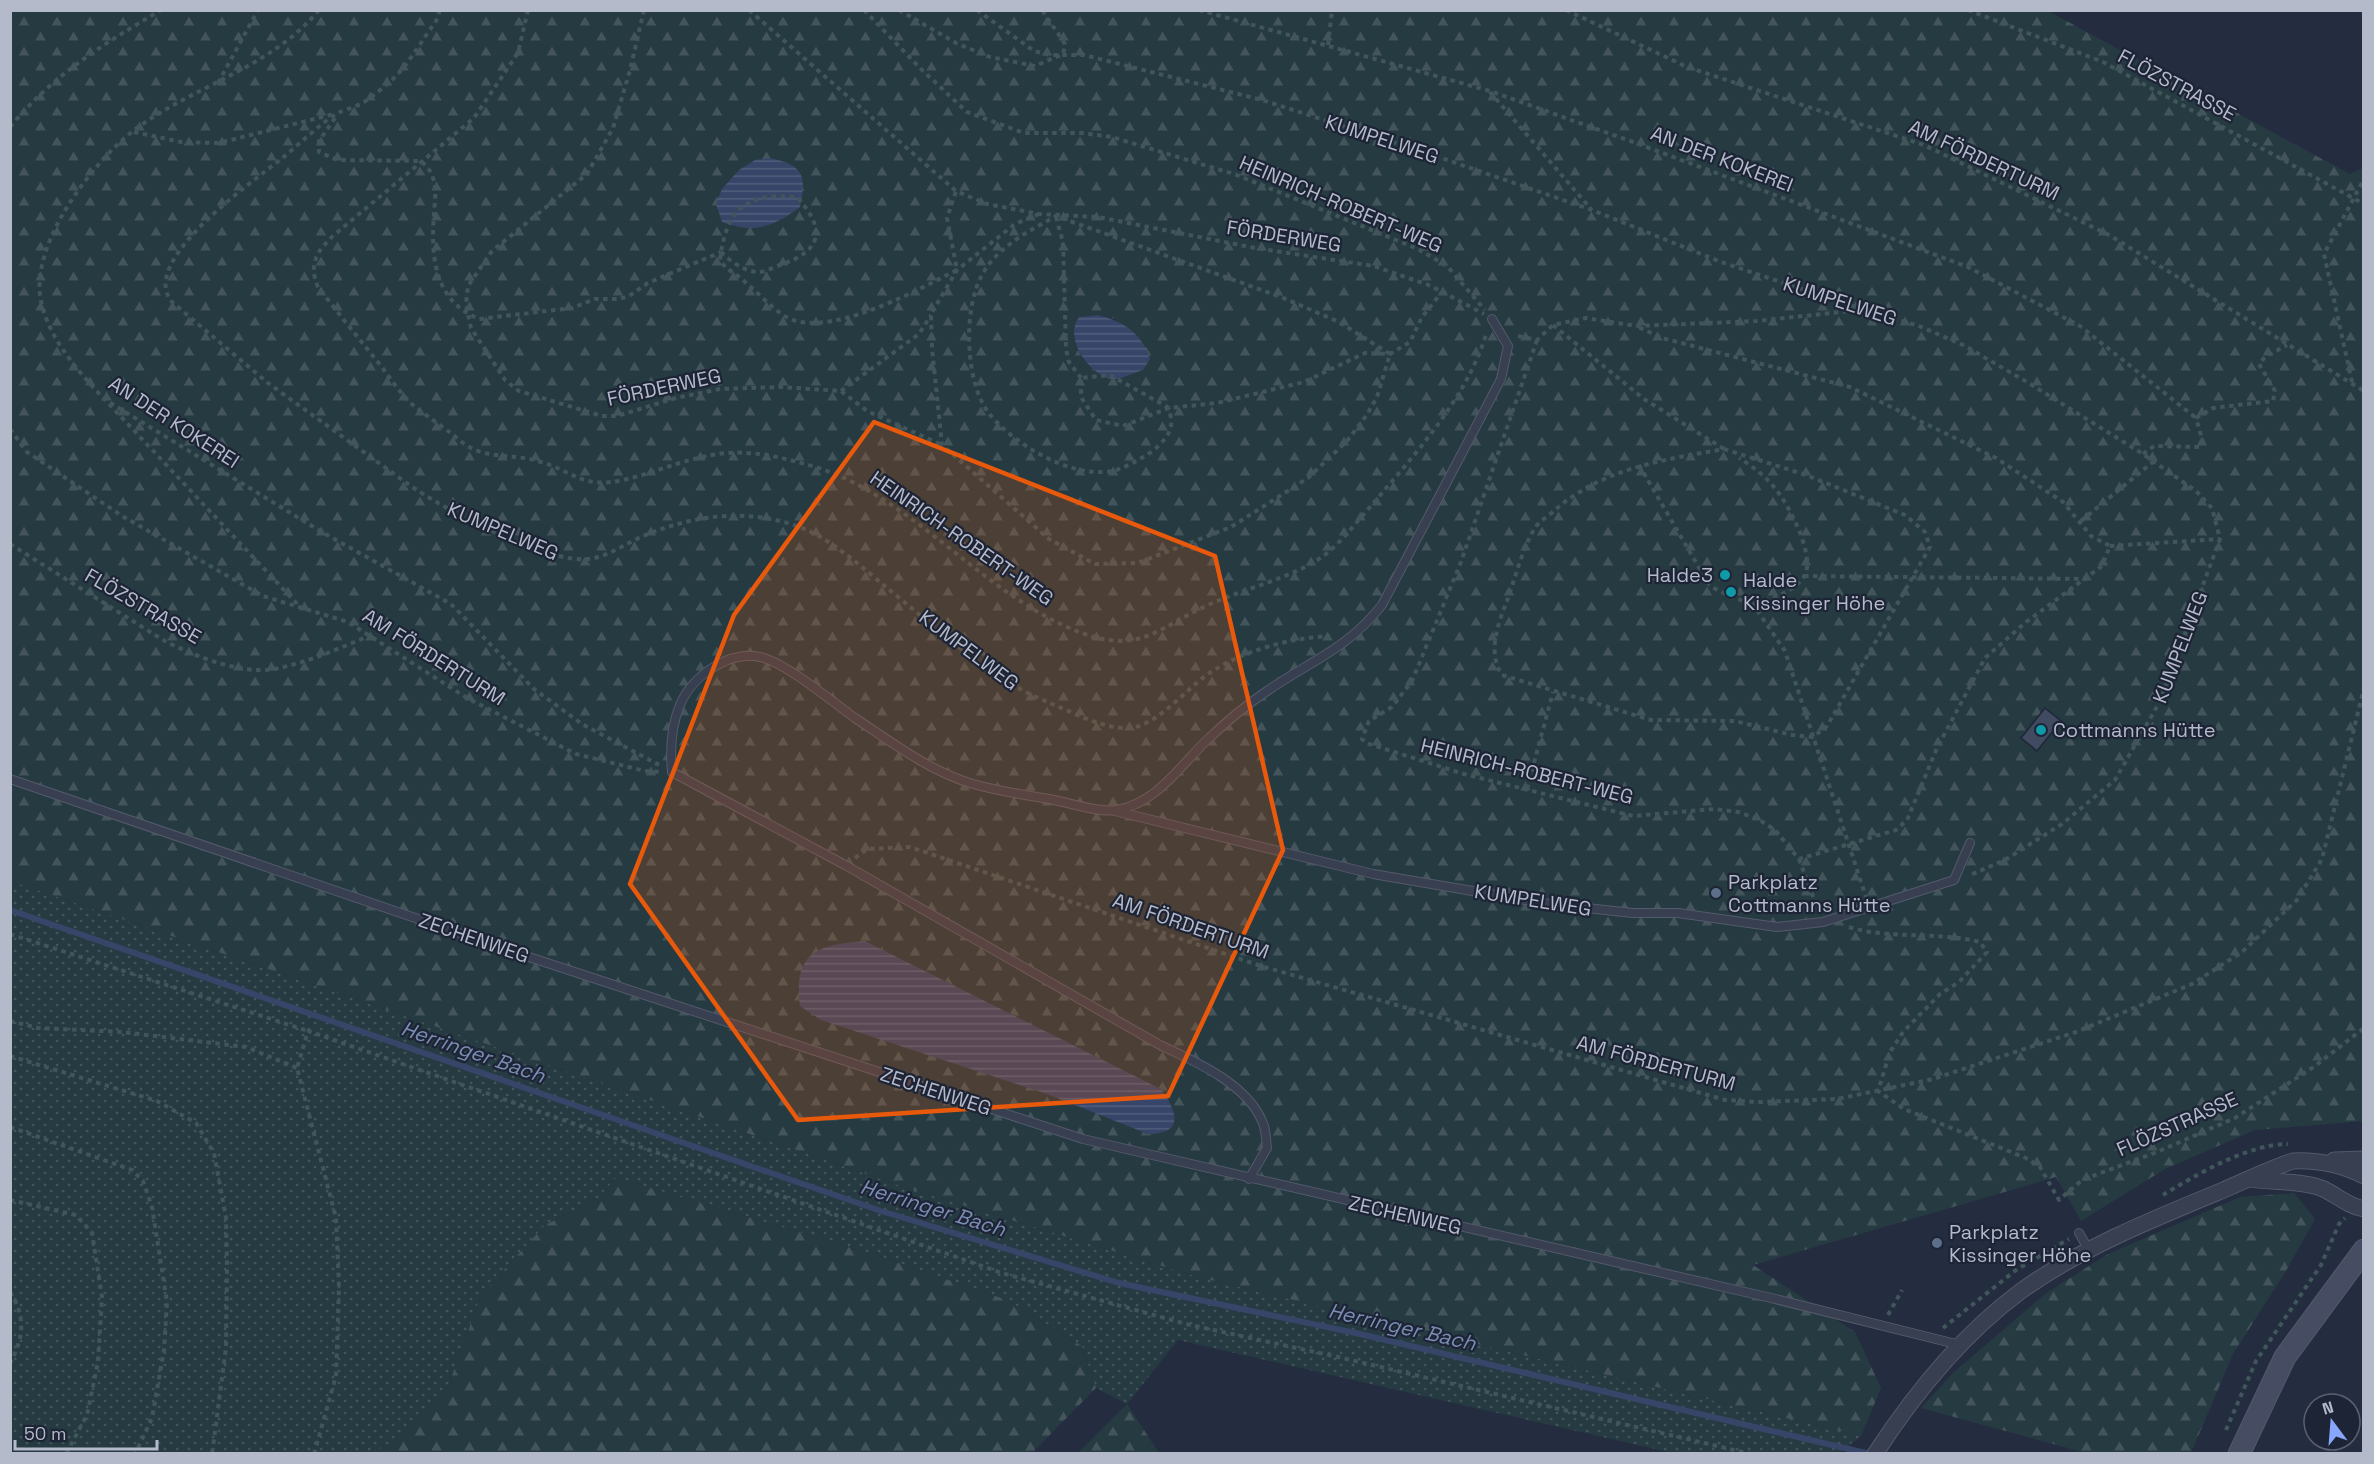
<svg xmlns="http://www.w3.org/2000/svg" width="2374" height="1464" viewBox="0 0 2374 1464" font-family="'Space Grotesk',sans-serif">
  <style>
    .green { fill: url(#green-dots) }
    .forest { fill: url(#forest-firs); fill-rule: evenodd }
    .water { fill: url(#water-rules) }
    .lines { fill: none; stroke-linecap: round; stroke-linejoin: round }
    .stream { stroke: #374568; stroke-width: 6 }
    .building { fill: #404a60; stroke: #1f2637; stroke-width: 1.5 }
    .service-casing { stroke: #535a6b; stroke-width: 10 }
    .minor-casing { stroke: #535a6b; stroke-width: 17 }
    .secondary-casing { stroke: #535a6b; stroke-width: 23 }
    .path { stroke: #41565b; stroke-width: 4; stroke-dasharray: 4.5 4.5; stroke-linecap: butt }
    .service { stroke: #383f50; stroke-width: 8 }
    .minor { stroke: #383f50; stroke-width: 15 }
    .secondary { stroke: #464d63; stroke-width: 21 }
    .marked { fill: #e8590c; fill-opacity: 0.2; stroke: #e8590c; stroke-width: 4.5; stroke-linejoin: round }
    .culture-dot { fill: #0f9aa8; stroke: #1d2435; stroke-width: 2 }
    .service-dot { fill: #5c6f8a; stroke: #1d2435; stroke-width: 2 }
    .labels { text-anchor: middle; stroke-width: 4.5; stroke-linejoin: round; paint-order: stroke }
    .street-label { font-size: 20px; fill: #b5bacb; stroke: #1d2435 }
    .poi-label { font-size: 20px; fill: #b5bacb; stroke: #1d2435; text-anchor: start }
    .water-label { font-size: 21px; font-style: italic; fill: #7b8cb3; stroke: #1d2435 }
  </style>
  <defs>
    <pattern id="green-dots" width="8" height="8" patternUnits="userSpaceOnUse" patternTransform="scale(1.5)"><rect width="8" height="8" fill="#263a41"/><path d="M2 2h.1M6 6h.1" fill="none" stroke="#43545b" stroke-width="1.8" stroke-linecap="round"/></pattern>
    <pattern id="forest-firs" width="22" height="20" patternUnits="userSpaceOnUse" patternTransform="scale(1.5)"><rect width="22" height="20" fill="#263a41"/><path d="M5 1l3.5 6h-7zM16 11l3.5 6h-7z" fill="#43545b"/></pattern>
    <pattern id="water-rules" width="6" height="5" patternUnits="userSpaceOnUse" patternTransform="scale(1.5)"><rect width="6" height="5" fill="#374568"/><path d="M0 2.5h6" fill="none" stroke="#525e7c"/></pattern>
  </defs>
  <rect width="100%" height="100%" fill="#242c40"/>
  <path class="green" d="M 11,881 L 907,1188 L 1198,1277 L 1861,1436 L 1839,1453 L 1673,1453 L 1178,1340 L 1127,1404 L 1096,1388 L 1082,1346 L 1007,1300 L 873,1254 L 616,1178 L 597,1199 L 545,1225 L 481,1295 L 445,1395 L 401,1440 L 370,1454 L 11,1454 Z"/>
  <g class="forest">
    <path d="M 11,11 L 2048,11 L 2350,174 L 2363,168 L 2363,1121 L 2255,1130 L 2165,1169 L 2081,1221 L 2056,1177 L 1753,1265 L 1855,1332 L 1881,1388 L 1861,1436 L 1198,1277 L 907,1188 L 11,881 ZM 1098,315 L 1115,319 L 1143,370 C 1133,373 1118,382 1107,378 C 1086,371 1064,337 1079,317 ZM 865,941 L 1161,1089 L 1148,1134 L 1047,1094 Z"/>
    <path d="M 616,1178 L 873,1254 L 1007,1300 L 1082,1346 L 1096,1388 L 1032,1453 L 370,1453 L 401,1440 L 445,1395 L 481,1295 L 545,1225 L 597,1199 Z"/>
    <path d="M 2294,1193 L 2315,1219 L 2286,1271 L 2233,1354 L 2191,1453 L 2086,1453 L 1921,1408 L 1954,1372 L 2045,1294 L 2108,1254 L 2240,1197 Z"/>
    <path d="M 1127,1404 L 1159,1453 L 1078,1453 Z"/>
  </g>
  <g class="water">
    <path d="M 770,158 C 803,165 807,175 800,207 C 773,227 755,234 722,222 L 716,204 L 722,189 L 739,170 L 755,160 Z"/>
    <path d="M 1098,315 C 1123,321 1143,334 1150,359 L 1143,370 C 1133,373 1117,382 1107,378 C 1086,370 1064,337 1079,317 Z"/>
    <path d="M 865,941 L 1161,1089 C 1177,1111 1185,1134 1148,1134 L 1047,1094 L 821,1020 L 800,1006 C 793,952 817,945 865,941 Z"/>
  </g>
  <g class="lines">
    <path class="stream" d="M 10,910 L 881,1211 L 1119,1283 L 1360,1334 L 1870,1454"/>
  </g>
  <path class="building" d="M 2045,708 L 2061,721 L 2037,751 L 2021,738 Z"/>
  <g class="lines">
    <g class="service-casing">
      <g id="service">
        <path d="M 10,779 L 529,957 L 1083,1139 L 1771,1298 L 1960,1345"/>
        <path d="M 1115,811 L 1373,874 L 1549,904 L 1633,913 L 1678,913 L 1777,927 L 1823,922 L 1954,880 L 1970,843"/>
        <path d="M 1249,1179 L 1267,1148 C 1266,1140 1266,1128 1262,1121 C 1246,1083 1194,1061 1160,1045 L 845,865 L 672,772 C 670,750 671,726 680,705 C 692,675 732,648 764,658 C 790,666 831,701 855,718 C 891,742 931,772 973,784 C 998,791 1024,795 1049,799 C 1067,802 1099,813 1116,810 C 1156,804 1179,767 1207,740 C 1226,722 1246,705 1267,691 C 1312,660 1346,650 1382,605 L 1501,379 L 1508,346 L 1492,319"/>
        <path d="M 2079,1233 L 2089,1250"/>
      </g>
    </g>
    <g class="minor-casing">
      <g id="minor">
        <path d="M 2334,1160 L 2364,1159"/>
        <path d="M 2250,1179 C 2273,1183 2298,1180 2321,1188 C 2336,1194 2347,1206 2364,1209"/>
        <path d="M 1875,1454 C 1914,1394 1963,1334 2021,1291 C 2081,1248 2153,1219 2221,1191 C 2245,1181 2268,1169 2293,1161 C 2317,1160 2342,1165 2364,1176"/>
      </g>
    </g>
    <g class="secondary-casing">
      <path id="secondary" d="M 2239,1454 L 2285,1357 L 2364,1250"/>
    </g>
    <g class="path">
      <path d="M 319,10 C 270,69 192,86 133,131 C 92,163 29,245 41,301 C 49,339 78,371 104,399 L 320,531 L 451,604 L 534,689 L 582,724 L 661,766"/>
      <path d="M 440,10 L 436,21 C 422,40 409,64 392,80 C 384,87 373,96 364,102 C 356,107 346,109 338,113 C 318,125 300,144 281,159 C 253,182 135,263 173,303 L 268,383 L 408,484 C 443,509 547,564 588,559 C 607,557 623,545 641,537 C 692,515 748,507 802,528 C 831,539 863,568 887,588 C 926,619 972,662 1015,686 C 1028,694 1043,700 1057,706 C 1077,715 1104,728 1126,728 C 1156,729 1187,687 1211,672 C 1245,650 1290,638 1330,636"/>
      <path d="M 528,10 L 518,53 L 474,118 L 334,235 C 317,251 308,264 318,287 C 339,314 360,340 381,366 C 391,379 401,395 413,405 C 424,414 436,422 448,431 C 455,436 463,444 471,448 C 493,459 518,454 541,462 C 574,472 583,489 623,480 C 658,472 691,456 727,453 C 753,451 780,457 805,464 C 907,491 973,585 1067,627 C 1143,661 1156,625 1220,600 C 1251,587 1285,579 1314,562 C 1337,549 1352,527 1370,507 C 1414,455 1465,401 1486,335"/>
      <path d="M 644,10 L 630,70 L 613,128 L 587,174 L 492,251 L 468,286 L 466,304 L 471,328 L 505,380 L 519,391 L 602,416 L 617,416 L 676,398 L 720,389 L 781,387 L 841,391 L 867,411 L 942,445"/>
      <path d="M 749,10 L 956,191 L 987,204 L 1039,214 L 1098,217 L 1255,248 L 1374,266 L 1431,286 L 1484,314"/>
      <path d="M 864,10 L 921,69 L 967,112 L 1024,133 L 1082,133 L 1112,137 L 1237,175 L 1418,249 L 1447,266 L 1485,310"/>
      <path d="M 899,10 L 956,43 L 990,57 L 1035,66 L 1063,54 L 1065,44 L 1042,10"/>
      <path d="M 977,10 L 1034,51 L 1050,55 L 1084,55 L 1262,100 L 1427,153 L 1592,210 L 1721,262 L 1861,309 L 1919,326 L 1963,345 L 2027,382 L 2143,454 L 2196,491 L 2212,508 L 2220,539 L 2159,703 L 2115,780 L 2062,824 L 2005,860 L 1968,876"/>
      <path d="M 1199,10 L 1490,91 L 1633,142 L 1968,267 L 2080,326 L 2196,418"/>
      <path d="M 1566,10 L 1687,67 L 1924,145 L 2109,235 L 2364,391"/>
      <path d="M 1968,10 L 2103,62 L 2364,204"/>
      <path d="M 1328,45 L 1332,10"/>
      <path d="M 218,83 L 258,10"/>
      <path d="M 1490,92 L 1591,209"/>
      <path d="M 335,118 L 319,141 L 319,152 L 338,160 L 421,161 C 425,165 430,170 432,175 C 437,187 435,200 434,212 C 431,256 433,300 479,319 L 572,308 L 595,299 L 619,299 L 629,296 L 648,283 L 721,252"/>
      <path d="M 10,127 C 54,74 102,45 161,10"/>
      <path d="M 134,132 L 181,142 L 219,143 L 334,114"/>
      <path d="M 1039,214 L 1015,224 L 957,270 L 931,314 L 932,348 L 942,445 L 1049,539 L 1095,564 L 1138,563 L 1231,527 L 1308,478 L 1347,441 L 1366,416 L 1377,397 L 1390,354 L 1339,322 L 1281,297 L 1056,216 C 1029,231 997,247 982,275 C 963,309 965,381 988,412 C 1011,442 1064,474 1103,472 C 1118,472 1131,464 1145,456 C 1155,450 1169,438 1171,426 C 1172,421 1170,413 1169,408"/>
      <path d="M 1056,217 L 1063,242 L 1066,349 L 1069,362 L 1081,378"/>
      <path d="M 721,252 C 730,261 744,271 757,272 C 764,273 774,267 780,265 C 823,251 826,229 797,197 C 745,192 726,210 720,260 L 726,268 C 747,280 763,301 783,315 C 823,343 919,289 957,270 L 947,218 L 956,191"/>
      <path d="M 1553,325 L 1644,399 L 1724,449"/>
      <path d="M 1518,336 L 1537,340 L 1553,325 L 1586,318 L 1636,326 L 1757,321 L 1859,310"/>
      <path d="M 1537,340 L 1461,562 L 1412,681 L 1392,707 L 1369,721 L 1362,739 L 1366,743 L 1464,774 L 1633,816 L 1714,809 L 1738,812 L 1758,819 L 1775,830 L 1799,859 L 1896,830 L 1907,820 L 1937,748 L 1985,658 L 2026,622 L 2102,566 L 2110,546 L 2091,536 L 2063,502 L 1996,458 L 1850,387 L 1662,338 L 1636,326"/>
      <path d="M 2352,382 L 2324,254 L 2364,179"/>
      <path d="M 841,391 L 919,334 L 931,315"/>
      <path d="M 109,404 L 301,608"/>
      <path d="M 1169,408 L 1110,375 L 1081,378 L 1081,397 L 1096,420 L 1123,426 L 1169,408 L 1217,403 L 1304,382 L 1365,353 L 1390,354 L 1410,342 L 1422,317 L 1442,292"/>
      <path d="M 10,429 L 27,452 L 122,516 L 263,596 L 348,622 L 467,698 L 576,754 L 645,771 L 662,772"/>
      <path d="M 1724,449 L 1806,475 L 1905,515 L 1925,532 L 1930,547 L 1827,726 L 1813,737 L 1792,735 L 1735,721 L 1651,720 L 1502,675 C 1487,653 1498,623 1507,601 C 1514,581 1524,544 1535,528 C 1539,521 1549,516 1555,510 C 1603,468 1663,460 1724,449 Z"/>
      <path d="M 2143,454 L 2154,446 L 2199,447 L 2203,442 L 2196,418 L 2213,408 L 2273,401 L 2275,391 L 2259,364 L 2265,357 L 2287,345"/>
      <path d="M 1639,465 L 1708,583 C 1713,590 1744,603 1753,602 C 1769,602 1797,590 1805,575 C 1815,554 1788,503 1774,487 C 1764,475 1752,466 1739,458"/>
      <path d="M 2081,521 L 2154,461"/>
      <path d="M 10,544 L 163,640 C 192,655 240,675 274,669 C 307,663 340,648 371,635"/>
      <path d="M 2110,546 L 2220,539"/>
      <path d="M 1804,576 L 2087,579"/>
      <path d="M 1752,603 L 1785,651 L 1866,897"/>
      <path d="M 1527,789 L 1553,692"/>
      <path d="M 855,858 L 867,849 L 910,847 L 1258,965 L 1725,1100 L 1760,1102 L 1837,1099 L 1933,1079 L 2076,1032 L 2192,984 L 2242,952 L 2297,900 L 2322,859 L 2364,688"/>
      <path d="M 1799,859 L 1818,910"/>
      <path d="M 1849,927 C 1892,940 1937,931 1980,942 L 1987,952 L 1959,982 L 1940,994 L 1903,1032 L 1890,1052 L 1878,1091 L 1904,1109 L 2026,1158 L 2040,1167 L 2059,1200 L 2082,1180 L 2157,1152 L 2235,1118 L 2315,1066 L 2364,1028"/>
      <path d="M 10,934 L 308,1031"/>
      <path d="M 10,1021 L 38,1028 L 122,1032 L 246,1047 L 297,1068"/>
      <path d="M 10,1056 L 157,1101 L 196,1123 L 214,1153 L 226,1218 L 227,1267 L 226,1348 L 212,1454"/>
      <path d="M 10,1127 L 132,1170 L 143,1181 L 152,1207 L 167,1302 L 164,1350 L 152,1418 L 135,1454"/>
      <path d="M 2163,1195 C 2196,1175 2248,1144 2288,1144"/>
      <path d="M 10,1200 L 76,1215 L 92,1233 L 102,1297 L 98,1362 L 87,1415 L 66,1454"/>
      <path d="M 10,1292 C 26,1316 24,1338 10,1363"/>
      <path d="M 1888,1315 L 1902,1290"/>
      <path d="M 1943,1328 L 2016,1270 L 2069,1239"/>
      <path d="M 2226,1430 L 2256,1361 L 2321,1265 L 2339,1224 L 2345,1218"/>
      <path d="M 314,1454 L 336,1376 L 339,1287 L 336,1218 L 297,1068 L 308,1031 L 1002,1273 L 1186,1324 L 1338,1357 L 1751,1454"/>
    </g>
    <use href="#service" class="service"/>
    <use href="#minor" class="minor"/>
    <use href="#secondary" class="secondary"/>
  </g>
  <path class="marked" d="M 874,422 L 1215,556 L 1283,850 L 1168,1096 L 798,1120 L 630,884 L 734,615 Z"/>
  <g class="culture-dot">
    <circle cx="1725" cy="575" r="6"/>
    <circle cx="1731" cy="592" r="6"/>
    <circle cx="2041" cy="730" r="6"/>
  </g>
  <g class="service-dot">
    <circle cx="1716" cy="893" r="6"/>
    <circle cx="1937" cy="1243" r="6"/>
  </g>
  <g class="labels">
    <g class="street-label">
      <text transform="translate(2177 85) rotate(28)" y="7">FLÖZSTRASSE</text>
      <text transform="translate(1382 139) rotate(18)" y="7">KUMPELWEG</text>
      <text transform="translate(1722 159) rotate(21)" y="7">AN DER KOKEREI</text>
      <text transform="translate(1984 160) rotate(25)" y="7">AM FÖRDERTURM</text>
      <text transform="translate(1341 204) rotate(23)" y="7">HEINRICH-ROBERT-WEG</text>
      <text transform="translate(1284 236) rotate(9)" y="7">FÖRDERWEG</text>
      <text transform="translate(1840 301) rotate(18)" y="7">KUMPELWEG</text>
      <text transform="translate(664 387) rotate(-12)" y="7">FÖRDERWEG</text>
      <text transform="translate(174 422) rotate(33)" y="7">AN DER KOKEREI</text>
      <text transform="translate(503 531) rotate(23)" y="7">KUMPELWEG</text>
      <text transform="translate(962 538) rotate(35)" y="7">HEINRICH-ROBERT-WEG</text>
      <text transform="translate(143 606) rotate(30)" y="7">FLÖZSTRASSE</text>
      <text transform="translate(2180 647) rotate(-69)" y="7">KUMPELWEG</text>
      <text transform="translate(969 650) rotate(37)" y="7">KUMPELWEG</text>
      <text transform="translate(434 657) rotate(32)" y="7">AM FÖRDERTURM</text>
      <text transform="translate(1527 771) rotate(14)" y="7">HEINRICH-ROBERT-WEG</text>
      <text transform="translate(1533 900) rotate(9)" y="7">KUMPELWEG</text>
      <text transform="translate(1191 926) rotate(19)" y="7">AM FÖRDERTURM</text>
      <text transform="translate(474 938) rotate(19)" y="7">ZECHENWEG</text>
      <text transform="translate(1656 1063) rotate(15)" y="7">AM FÖRDERTURM</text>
      <text transform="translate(936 1091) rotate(18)" y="7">ZECHENWEG</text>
      <text transform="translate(2177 1124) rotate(-24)" y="7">FLÖZSTRASSE</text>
      <text transform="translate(1405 1215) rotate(13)" y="7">ZECHENWEG</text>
    </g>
    <g class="poi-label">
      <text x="1713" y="582" text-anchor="end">Halde3</text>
      <text x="1743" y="587">Halde<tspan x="1743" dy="23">Kissinger Höhe</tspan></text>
      <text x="2053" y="737">Cottmanns Hütte</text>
      <text x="1728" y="889">Parkplatz<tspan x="1728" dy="23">Cottmanns Hütte</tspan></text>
      <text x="1949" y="1239">Parkplatz<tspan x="1949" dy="23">Kissinger Höhe</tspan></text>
    </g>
    <g class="water-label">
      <text transform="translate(473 1052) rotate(19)" y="7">Herringer Bach</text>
      <text transform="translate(933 1208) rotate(17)" y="7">Herringer Bach</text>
      <text transform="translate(1402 1327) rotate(13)" y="7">Herringer Bach</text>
    </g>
  </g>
  <rect width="2374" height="1464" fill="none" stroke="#b5bacb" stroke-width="24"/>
  <g transform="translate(2332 1422) rotate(344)"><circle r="28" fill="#1d2435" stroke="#5a6071" stroke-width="1.5"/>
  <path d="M0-4.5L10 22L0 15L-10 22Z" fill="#88a6fc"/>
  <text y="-9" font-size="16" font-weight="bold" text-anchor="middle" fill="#b5bacb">N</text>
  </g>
  <path d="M15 1440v9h142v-9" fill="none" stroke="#b5bacb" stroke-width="3"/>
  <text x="24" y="1440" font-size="18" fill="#b5bacb" stroke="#1d2435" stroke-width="4.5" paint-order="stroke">50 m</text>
</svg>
